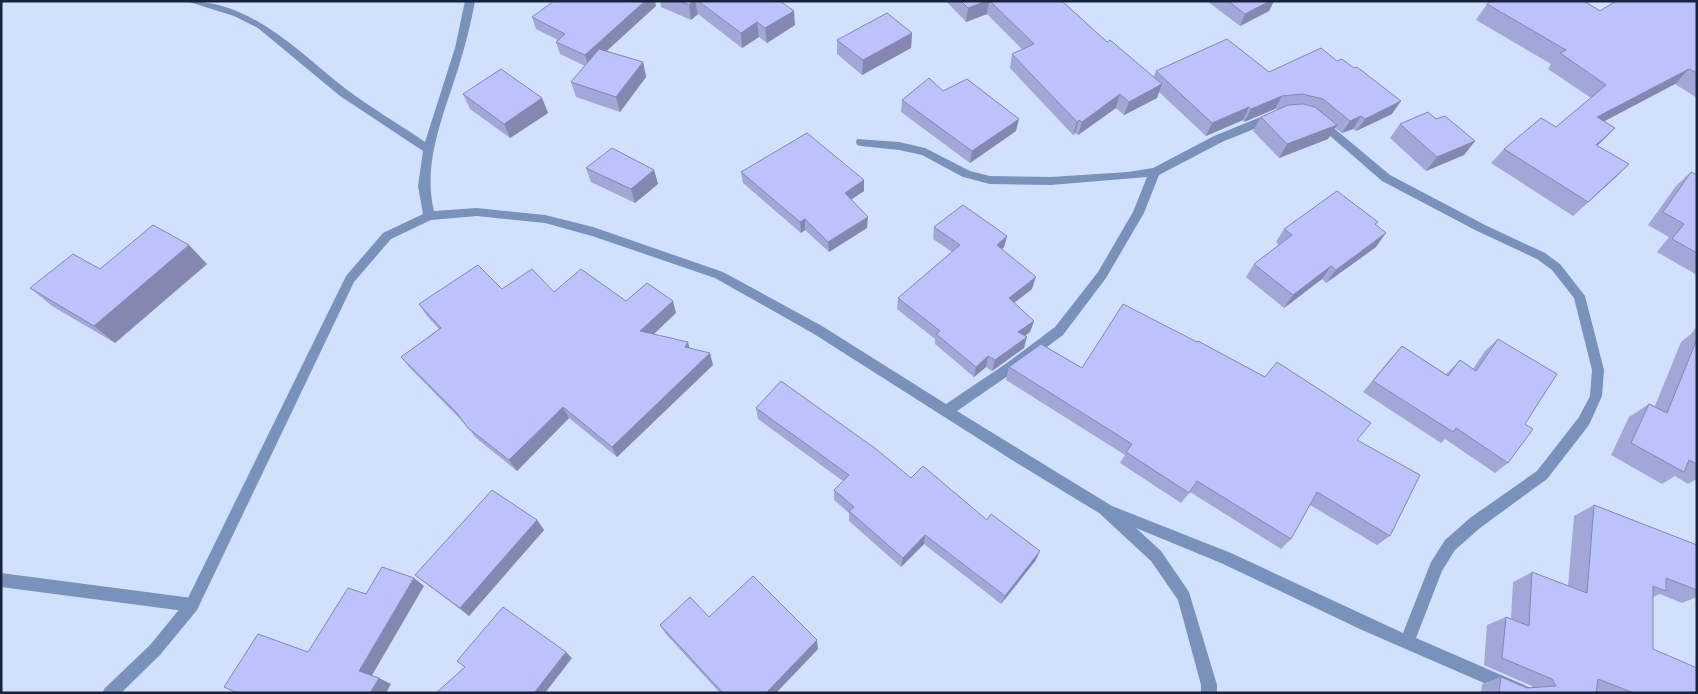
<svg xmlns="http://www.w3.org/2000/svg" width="1698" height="694" viewBox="0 0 1698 694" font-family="'DM Sans',sans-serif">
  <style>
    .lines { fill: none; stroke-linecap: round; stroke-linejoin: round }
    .service { fill: #7892bb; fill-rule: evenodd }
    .minor { fill: #7892bb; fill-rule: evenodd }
    .wall { fill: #a2a7d8 }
    .shaded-wall { fill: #8488b0 }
    .building { fill: #bcc2fb; stroke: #8488b0 }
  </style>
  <rect width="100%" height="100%" fill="#d1e1fb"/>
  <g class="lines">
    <path class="service" d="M 1,573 L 192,598 L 197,600 L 199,605 L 197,610 L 192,612 L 1,587 Z"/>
    <path class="minor" d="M 186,1 C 253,1 297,51 346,89 C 371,108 399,124 425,142 L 455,48 L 465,1 L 475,1 C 471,24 465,46 458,69 C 444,114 422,163 434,211 L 477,208 L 545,215 L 593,227 L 723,272 L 822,326 L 946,404 L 1007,363 L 1055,327 L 1098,272 L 1133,212 L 1147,177 L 1051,185 L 990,184 L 963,177 L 922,155 L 899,150 L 861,146 L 857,145 L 856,142 L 857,139 L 899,142 L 925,148 L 970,171 L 990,176 L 1051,177 L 1128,172 L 1153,168 L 1214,136 L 1268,114 L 1276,114 L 1277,117 L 1276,120 L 1222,142 L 1159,175 L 1144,213 L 1106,278 L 1063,335 L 1015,371 L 957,411 L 1112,506 L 1231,553 L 1403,633 L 1431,562 L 1445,540 L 1470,518 L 1537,471 L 1579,417 L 1590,396 L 1592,370 L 1574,298 L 1552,270 L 1537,259 L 1477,231 L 1382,181 L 1314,122 L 1315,119 L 1323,119 L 1390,175 L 1485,225 L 1545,253 L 1560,264 L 1585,296 L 1604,370 L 1602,396 L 1589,425 L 1547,479 L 1480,528 L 1455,550 L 1442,571 L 1416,638 L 1531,688 L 1534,693 L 1507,693 L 1362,630 L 1221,563 L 1136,528 L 1161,551 L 1189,592 L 1217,685 L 1217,693 L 1201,693 L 1201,685 L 1178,600 L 1151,561 L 1099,513 L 1012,460 L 814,334 L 715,278 L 592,236 L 545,223 L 477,216 L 431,220 L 391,239 L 354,282 L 197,610 L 160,655 L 121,693 L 102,693 L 105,688 L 150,645 L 187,600 L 346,276 L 383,233 L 423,214 L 418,186 L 423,151 L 340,96 L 258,28 L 234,16 Z"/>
  </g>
  <g class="wall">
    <path d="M 660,1 L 780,1 L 795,25 L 767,43 L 759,37 L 742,48 L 698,14 L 691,20 L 661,7 Z"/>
    <path d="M 946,1 L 1062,1 L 1107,42 L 1153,77 L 1156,71 L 1269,72 L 1392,114 L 1356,131 L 1353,129 L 1342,133 L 1335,128 L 1328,139 L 1279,158 L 1253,131 L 1261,117 L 1280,109 L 1275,109 L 1244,122 L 1243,120 L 1206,136 L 1159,92 L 1157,98 L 1124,115 L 1116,108 L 1078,135 L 1075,133 L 1073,135 L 1010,68 L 1012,54 L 1022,49 L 987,14 L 966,22 Z"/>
    <path d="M 1207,1 L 1274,1 L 1269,11 L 1240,26 Z"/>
    <path d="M 1697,1 L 1697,98 L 1675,84 L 1604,121 L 1615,128 L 1597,146 L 1629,164 L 1573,216 L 1491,163 L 1504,149 L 1556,127 L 1591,98 L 1548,69 L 1551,64 L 1476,20 L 1487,4 L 1600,11 Z"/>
    <path d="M 656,6 L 606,51 L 643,62 L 646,77 L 620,112 L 576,97 L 571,82 L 585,66 L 560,54 L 556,42 L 558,40 L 536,29 L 532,17 Z"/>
    <path d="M 912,33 L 911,48 L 862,75 L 837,54 L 837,40 Z"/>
    <path d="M 943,91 L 1016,131 L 970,163 L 901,112 L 902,100 Z"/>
    <path d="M 463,94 L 542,98 L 548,113 L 510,138 L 470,109 Z"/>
    <path d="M 1436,119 L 1475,141 L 1464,155 L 1426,171 L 1390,138 L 1400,124 Z"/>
    <path d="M 586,168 L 654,170 L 658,184 L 635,203 L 591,182 Z"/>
    <path d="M 741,172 L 864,180 L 864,191 L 851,199 L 867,228 L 829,252 L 805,230 L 801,233 L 743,183 Z"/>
    <path d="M 1691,172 L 1697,175 L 1697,275 L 1657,252 L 1669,237 L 1648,225 L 1676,186 Z"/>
    <path d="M 1376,225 L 1376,247 L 1326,283 L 1322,279 L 1284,308 L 1246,277 L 1254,264 L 1279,245 L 1276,242 L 1284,229 Z"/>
    <path d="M 934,227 L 1007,236 L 1004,247 L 1002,249 L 1032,289 L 1014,303 L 1034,321 L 1030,332 L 1025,336 L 1024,348 L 992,371 L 986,367 L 974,377 L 935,344 L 935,339 L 897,309 L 898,298 L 952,252 L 933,239 Z"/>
    <path d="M 207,264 L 115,343 L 52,306 L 30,288 L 100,269 Z"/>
    <path d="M 502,289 L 554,292 L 626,301 L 676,313 L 654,334 L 690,348 L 713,365 L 617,457 L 569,418 L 517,471 L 476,438 L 464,423 L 410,368 L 401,357 L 439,329 L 427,316 L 419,304 Z"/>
    <path d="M 1697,326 L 1697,479 L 1688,484 L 1675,476 L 1662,484 L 1611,455 L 1629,417 L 1649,404 L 1655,406 L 1681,342 L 1691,334 Z"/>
    <path d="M 1498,339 L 1525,424 L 1508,463 L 1495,473 L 1445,439 L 1441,443 L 1363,392 L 1391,358 L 1402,346 L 1446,374 L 1460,360 L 1473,369 L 1485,351 Z"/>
    <path d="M 1009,367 L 1082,368 L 1357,440 L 1390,536 L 1377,545 L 1310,505 L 1291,539 L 1281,549 L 1190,492 L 1181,503 L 1120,463 L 1125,455 L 1006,380 Z"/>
    <path d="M 756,408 L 911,478 L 987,520 L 1036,560 L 1001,604 L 924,544 L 901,567 L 849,521 L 849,513 L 834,500 L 834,490 L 843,481 L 758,419 Z"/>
    <path d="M 1594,505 L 1697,545 L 1697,597 L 1682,603 L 1660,594 L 1653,597 L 1653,649 L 1697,693 L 1481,693 L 1482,684 L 1501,677 L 1527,688 L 1532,687 L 1532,686 L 1484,665 L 1487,625 L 1506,617 L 1511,619 L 1513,582 L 1532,572 L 1568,586 L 1574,516 Z"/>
    <path d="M 537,520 L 544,530 L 469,616 L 415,575 Z"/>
    <path d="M 709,617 L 818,649 L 776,693 L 720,693 L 666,634 L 660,625 Z"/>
  </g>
  <g class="shaded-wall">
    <path d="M 645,1 L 655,1 L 656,6 L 589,67 L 585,55 Z"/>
    <path d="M 693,1 L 695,1 L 698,14 L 691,20 L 689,5 Z"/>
    <path d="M 986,1 L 989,1 L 987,14 L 966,22 L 968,8 Z"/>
    <path d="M 1270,1 L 1274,1 L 1269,11 L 1240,26 L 1245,14 Z"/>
    <path d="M 794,11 L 795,25 L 767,43 L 765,28 Z"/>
    <path d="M 757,22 L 759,37 L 742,48 L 741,33 Z"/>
    <path d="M 912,33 L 911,48 L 862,75 L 863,60 Z"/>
    <path d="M 643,62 L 646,77 L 620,112 L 616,97 Z"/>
    <path d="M 1689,69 L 1675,84 L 1584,132 L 1597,117 Z"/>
    <path d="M 1162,84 L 1157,98 L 1124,115 L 1129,102 Z"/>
    <path d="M 1120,94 L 1116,108 L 1078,135 L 1082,122 Z"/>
    <path d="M 1282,96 L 1275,109 L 1244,122 L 1251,109 Z"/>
    <path d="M 542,98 L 548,113 L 510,138 L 504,124 Z"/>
    <path d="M 1401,101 L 1392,114 L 1356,131 L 1365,119 Z"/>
    <path d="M 1249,107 L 1243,120 L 1206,136 L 1212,123 Z"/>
    <path d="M 1361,116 L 1353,129 L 1342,133 L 1350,121 Z"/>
    <path d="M 1019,119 L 1016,131 L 970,163 L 972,151 Z"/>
    <path d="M 1079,120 L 1075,133 L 1073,135 L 1077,122 Z"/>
    <path d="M 1337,125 L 1328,139 L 1279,158 L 1287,144 Z"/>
    <path d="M 1615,128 L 1601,142 L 1582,160 L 1596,145 Z"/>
    <path d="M 1475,141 L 1464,155 L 1426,171 L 1437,157 Z"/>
    <path d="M 1629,164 L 1614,179 L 1573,216 L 1588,202 Z"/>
    <path d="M 654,170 L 658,184 L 635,203 L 631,189 Z"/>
    <path d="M 864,180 L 864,191 L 845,204 L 845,193 Z"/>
    <path d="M 868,217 L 867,228 L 829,252 L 828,242 Z"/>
    <path d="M 805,219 L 805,230 L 801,233 L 800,222 Z"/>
    <path d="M 1386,233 L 1376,247 L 1326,283 L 1336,270 Z"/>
    <path d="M 1007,236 L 1004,247 L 994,256 L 997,245 Z"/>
    <path d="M 189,245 L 207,264 L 115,343 L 94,326 Z"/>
    <path d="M 1331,266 L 1322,279 L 1284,308 L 1293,295 Z"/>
    <path d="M 1036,277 L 1032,289 L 1006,309 L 1009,298 Z"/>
    <path d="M 673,301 L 676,313 L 644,343 L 640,331 Z"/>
    <path d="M 1034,321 L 1030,332 L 1015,343 L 1018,332 Z"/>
    <path d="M 1027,337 L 1024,348 L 992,371 L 995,360 Z"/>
    <path d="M 688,342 L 691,354 L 685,347 Z"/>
    <path d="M 710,353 L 713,365 L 617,457 L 612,447 Z"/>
    <path d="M 988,356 L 986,367 L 974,377 L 976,367 Z"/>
    <path d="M 563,407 L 569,418 L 517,471 L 509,460 Z"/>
    <path d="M 537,520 L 544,530 L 469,616 L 460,608 Z"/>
    <path d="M 925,535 L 924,544 L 901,567 L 903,558 Z"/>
    <path d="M 1040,551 L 1036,560 L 1001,604 L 1005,596 Z"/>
    <path d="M 414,578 L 424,586 L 371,677 L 359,671 Z"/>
    <path d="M 817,640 L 818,649 L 776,693 L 767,693 L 767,692 Z"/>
    <path d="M 566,652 L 572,658 L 545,693 L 534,693 Z"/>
    <path d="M 379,678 L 391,684 L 386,693 L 370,693 Z"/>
  </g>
  <g class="building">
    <path d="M 554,1 L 645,1 L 585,55 L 556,42 L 565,34 L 532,17 Z"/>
    <path d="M 679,1 L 693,1 L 689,5 Z"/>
    <path d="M 698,1 L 780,1 L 794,11 L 765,28 L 757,22 L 741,33 Z"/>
    <path d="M 961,1 L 986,1 L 968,8 Z"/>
    <path d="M 990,1 L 1062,1 L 1107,42 L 1110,40 L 1162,84 L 1129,102 L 1120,94 L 1082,122 L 1079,120 L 1077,122 L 1012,54 L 1034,44 Z"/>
    <path d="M 1228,1 L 1270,1 L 1245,14 Z"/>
    <path d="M 1491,1 L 1584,1 L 1600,11 L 1616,1 L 1697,1 L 1697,73 L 1689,69 L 1597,117 L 1615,128 L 1596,145 L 1629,164 L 1588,202 L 1504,149 L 1541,118 L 1556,127 L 1606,85 L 1560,53 L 1566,50 L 1487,4 Z"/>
    <path d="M 887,13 L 912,33 L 863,60 L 837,40 Z"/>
    <path d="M 1227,39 L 1269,72 L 1321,48 L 1337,61 L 1342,59 L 1354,68 L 1357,67 L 1401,101 L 1365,119 L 1361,116 L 1350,121 L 1323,99 L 1302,94 L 1282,96 L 1251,109 L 1249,107 L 1212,123 L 1156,71 Z"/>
    <path d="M 599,49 L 643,62 L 616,97 L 571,82 Z"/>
    <path d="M 501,69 L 542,98 L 504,124 L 463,94 Z"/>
    <path d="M 929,78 L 943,91 L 967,79 L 1019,119 L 972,151 L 902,100 Z"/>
    <path d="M 1303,104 L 1315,107 L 1337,125 L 1287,144 L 1261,117 L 1288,105 Z"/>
    <path d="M 1428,112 L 1436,119 L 1445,116 L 1475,141 L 1437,157 L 1400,124 Z"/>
    <path d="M 807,133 L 864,180 L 845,193 L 868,217 L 828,242 L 805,219 L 800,222 L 741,172 Z"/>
    <path d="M 612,148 L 654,170 L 631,189 L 586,168 Z"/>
    <path d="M 1691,172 L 1697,175 L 1697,253 L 1672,239 L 1684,224 L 1663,212 Z"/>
    <path d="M 1337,191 L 1378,222 L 1375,224 L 1386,233 L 1336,270 L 1331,266 L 1293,295 L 1254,264 L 1292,235 L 1284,229 Z"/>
    <path d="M 963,205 L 1007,236 L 997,245 L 1036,277 L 1009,298 L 1034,321 L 1018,332 L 1027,337 L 995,360 L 988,356 L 976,367 L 936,334 L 940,331 L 898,298 L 960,245 L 934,227 Z"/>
    <path d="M 153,225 L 189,245 L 94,326 L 30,288 L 73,254 L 100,269 Z"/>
    <path d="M 478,265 L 502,289 L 532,269 L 554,292 L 581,269 L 626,301 L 647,283 L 673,301 L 640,331 L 688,342 L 685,347 L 710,353 L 612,447 L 563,407 L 509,460 L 468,428 L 456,412 L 401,357 L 441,328 L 419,304 Z"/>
    <path d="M 1123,304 L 1197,342 L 1198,341 L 1265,377 L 1277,362 L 1371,423 L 1357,440 L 1420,475 L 1390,536 L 1317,492 L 1291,539 L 1197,481 L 1189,493 L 1126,452 L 1132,444 L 1009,367 L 1041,344 L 1082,368 Z"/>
    <path d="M 1498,339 L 1557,374 L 1525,424 L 1533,429 L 1508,463 L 1456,428 L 1453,432 L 1373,381 L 1402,346 L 1448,376 L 1460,360 L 1476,371 Z"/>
    <path d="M 1697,339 L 1697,464 L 1689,460 L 1684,472 L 1631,443 L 1649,404 L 1667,413 Z"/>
    <path d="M 781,381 L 876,449 L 911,478 L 923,466 L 987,520 L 991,514 L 1040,551 L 1005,596 L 925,535 L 903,558 L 849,511 L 854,507 L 834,490 L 849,475 L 756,408 Z"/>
    <path d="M 492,490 L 537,520 L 460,608 L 415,575 Z"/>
    <path d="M 1594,505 L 1697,545 L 1697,590 L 1666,578 L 1666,591 L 1653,586 L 1653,649 L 1697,668 L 1697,693 L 1634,693 L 1598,679 L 1596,693 L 1499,693 L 1501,677 L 1527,688 L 1556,686 L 1552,679 L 1502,658 L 1506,617 L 1529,626 L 1532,572 L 1587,593 Z"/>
    <path d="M 382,567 L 414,578 L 359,671 L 379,678 L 370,693 L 237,693 L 224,687 L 258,634 L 308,652 L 348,588 L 366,594 Z"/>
    <path d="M 753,576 L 817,640 L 767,692 L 768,693 L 723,693 L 660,625 L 690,597 L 709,617 Z"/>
    <path d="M 503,607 L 566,652 L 534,693 L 436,693 L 465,667 L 457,661 Z"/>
  </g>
  <rect width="1698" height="694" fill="none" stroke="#15243c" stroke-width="5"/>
</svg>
